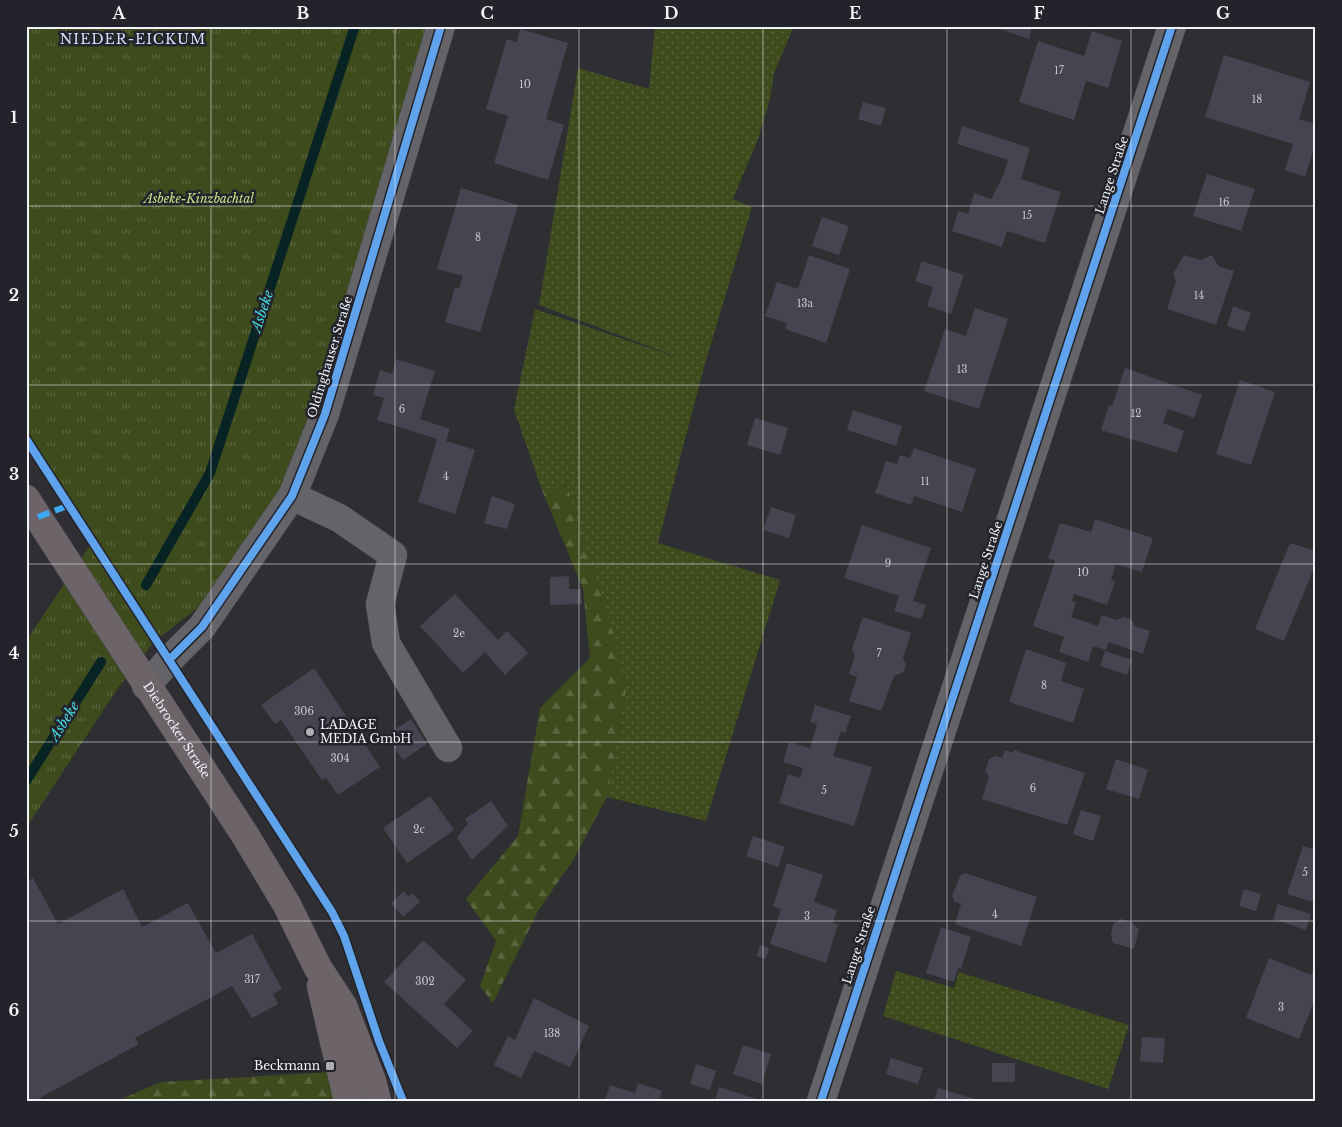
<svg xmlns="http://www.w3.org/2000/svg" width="1342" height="1127" viewBox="0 0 1342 1127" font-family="'Libre Baskerville',serif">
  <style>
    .grass { fill: url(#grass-dots) }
    .forest { fill: url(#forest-firs) }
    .park { fill: url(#park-tufts) }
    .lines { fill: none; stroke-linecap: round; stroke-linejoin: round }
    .stream { stroke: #072324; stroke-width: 10 }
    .building { fill: #454551 }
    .minor-casing { stroke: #4b4b4f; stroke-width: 29 }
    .major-casing { stroke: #4b4b4f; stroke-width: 29 }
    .minor { stroke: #646468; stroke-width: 28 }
    .major { stroke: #6c6469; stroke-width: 28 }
    .quiet { stroke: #3fa9f5; stroke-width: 6; stroke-dasharray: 12 6; stroke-linecap: butt }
    .cycleway-casing { stroke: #22232b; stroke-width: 11 }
    .cycleway { stroke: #60a3ed; stroke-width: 8 }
    .grid { fill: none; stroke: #f2f2f8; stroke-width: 1; stroke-opacity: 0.55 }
    .poi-dot { fill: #adadb3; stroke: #22232b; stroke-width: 2 }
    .labels { text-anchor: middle; stroke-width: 5; stroke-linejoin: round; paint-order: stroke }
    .number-label { font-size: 10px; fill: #c7c7ce }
    .street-label { font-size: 12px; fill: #f2f2f8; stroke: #22232b }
    .park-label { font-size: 12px; font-style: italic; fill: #c5e287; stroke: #22232b }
    .poi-label { font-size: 12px; fill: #f2f2f8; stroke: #22232b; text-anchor: start }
    .neighbourhood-label { font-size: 14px; letter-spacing: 1px; fill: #d7ddf9; stroke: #22232b }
    .water-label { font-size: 14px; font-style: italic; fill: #48dbe1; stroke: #22232b }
    .neatline { fill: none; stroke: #f2f2f8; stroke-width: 2 }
    .grid-label { font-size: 16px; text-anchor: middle; font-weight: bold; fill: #f2f2f8 }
  </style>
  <defs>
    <pattern id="grass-dots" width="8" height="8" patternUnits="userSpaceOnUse" patternTransform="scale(1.25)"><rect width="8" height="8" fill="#3e4b1c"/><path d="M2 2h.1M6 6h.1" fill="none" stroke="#5a653e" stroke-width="1.8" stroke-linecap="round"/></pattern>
    <pattern id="forest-firs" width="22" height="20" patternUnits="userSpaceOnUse" patternTransform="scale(1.25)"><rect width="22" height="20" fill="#3e4b1c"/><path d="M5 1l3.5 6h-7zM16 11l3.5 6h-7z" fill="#5a653e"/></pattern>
    <pattern id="park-tufts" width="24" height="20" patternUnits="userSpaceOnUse" patternTransform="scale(1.25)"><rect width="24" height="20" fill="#3e4b1c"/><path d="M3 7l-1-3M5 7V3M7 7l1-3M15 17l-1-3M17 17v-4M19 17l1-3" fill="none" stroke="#5a653e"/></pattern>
  </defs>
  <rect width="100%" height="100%" fill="#2e2e33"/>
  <g class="grass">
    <path d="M 655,26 L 794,26 L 774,73 L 770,99 L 758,139 L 733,199 L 752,207 L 704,367 L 658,543 L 780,580 L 706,821 L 607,797 L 626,690 L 567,486 L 542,490 L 514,410 L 535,309 L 682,359 L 539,305 L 578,68 L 649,89 Z"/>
    <path d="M 896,971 L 954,988 L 959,972 L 1129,1025 L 1108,1089 L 883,1016 Z"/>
  </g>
  <g class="forest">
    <path d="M 567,486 L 618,649 L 626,690 L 607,797 L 573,860 L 538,911 L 493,1003 L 480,986 L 496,941 L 466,899 L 518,836 L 540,708 L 590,658 L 583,589 L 542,490 Z"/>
    <path d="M 331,1072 L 339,1101 L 117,1101 L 161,1082 Z"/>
  </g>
  <path class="park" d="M 26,26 L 435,26 L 267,553 L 154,642 L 118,688 L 26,828 L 26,641 L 95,538 L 26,430 Z"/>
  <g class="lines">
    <g class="stream">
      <path d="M 146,585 L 210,473 L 355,26"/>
      <path d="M 26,781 L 101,662"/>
    </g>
  </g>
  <g class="building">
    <path d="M 991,26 L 1032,26 L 1029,39 Z"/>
    <path d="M 520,29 L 568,43 L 546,119 L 564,125 L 548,180 L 494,163 L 508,116 L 486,109 L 507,39 L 517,42 Z"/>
    <path d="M 1092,31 L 1122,41 L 1108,88 L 1086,81 L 1074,120 L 1019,102 L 1038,41 L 1084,56 Z"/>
    <path d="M 1224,55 L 1310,82 L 1299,119 L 1316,124 L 1316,142 L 1305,177 L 1285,170 L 1293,144 L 1205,117 Z"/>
    <path d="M 863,102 L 886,108 L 881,126 L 858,119 Z"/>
    <path d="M 962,126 L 1030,148 L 1021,179 L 1061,192 L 1045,243 L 1007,231 L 1002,247 L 952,231 L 958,211 L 968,214 L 974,193 L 991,199 L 1004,174 L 1008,160 L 957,144 Z"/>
    <path d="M 1207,174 L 1255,189 L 1241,231 L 1193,216 Z"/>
    <path d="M 461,188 L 518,205 L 480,332 L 445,322 L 455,287 L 459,288 L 463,276 L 437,269 Z"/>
    <path d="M 822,217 L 849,226 L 839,255 L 812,246 Z"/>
    <path d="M 809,255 L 850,269 L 826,343 L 785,329 L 787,323 L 765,316 L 777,282 L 798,289 Z"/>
    <path d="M 1184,255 L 1201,260 L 1212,255 L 1218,266 L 1234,271 L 1216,325 L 1167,309 L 1176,281 L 1173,274 Z"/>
    <path d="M 922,261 L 964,275 L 951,314 L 927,306 L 933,287 L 915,281 Z"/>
    <path d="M 1233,306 L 1251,313 L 1244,332 L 1227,326 Z"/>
    <path d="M 975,308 L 1008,319 L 979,409 L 924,391 L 945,329 L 966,336 Z"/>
    <path d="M 396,359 L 435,371 L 420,419 L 450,429 L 446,441 L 475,450 L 455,514 L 418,502 L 437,439 L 377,420 L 384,398 L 373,395 L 380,370 L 392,374 Z"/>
    <path d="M 1125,368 L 1202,395 L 1194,418 L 1168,409 L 1163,423 L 1184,431 L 1177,453 L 1101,430 L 1109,405 L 1112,406 Z"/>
    <path d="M 1240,380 L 1275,392 L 1251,465 L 1216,454 Z"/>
    <path d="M 853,410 L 902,426 L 896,446 L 847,430 Z"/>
    <path d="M 755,418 L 788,428 L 780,455 L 747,445 Z"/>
    <path d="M 914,448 L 976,469 L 962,512 L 914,496 L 911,505 L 875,493 L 886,461 L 897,464 L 900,455 L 910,458 Z"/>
    <path d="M 492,496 L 515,504 L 507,529 L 484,523 Z"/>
    <path d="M 771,507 L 796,515 L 789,538 L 763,530 Z"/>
    <path d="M 1095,519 L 1153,538 L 1142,572 L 1116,564 L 1111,580 L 1115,581 L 1107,605 L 1074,594 L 1072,601 L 1076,602 L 1071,617 L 1098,626 L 1102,615 L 1116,620 L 1123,617 L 1131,619 L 1135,626 L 1150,631 L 1143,654 L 1109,642 L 1106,650 L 1093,646 L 1088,662 L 1059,652 L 1064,637 L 1033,626 L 1055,561 L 1048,558 L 1060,523 L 1091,532 Z"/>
    <path d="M 862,525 L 931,548 L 913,601 L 926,605 L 921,619 L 894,611 L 899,596 L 844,578 Z"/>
    <path d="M 1290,543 L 1316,551 L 1316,563 L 1284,641 L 1255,629 Z"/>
    <path d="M 569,576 L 569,589 L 581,589 L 582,604 L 550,605 L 550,577 Z"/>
    <path d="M 455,594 L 498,640 L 507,631 L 528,653 L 505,675 L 485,652 L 463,673 L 420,626 Z"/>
    <path d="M 863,617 L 911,633 L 903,658 L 906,664 L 904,672 L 894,676 L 881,711 L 849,701 L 857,677 L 849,674 L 855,656 L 852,649 Z"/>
    <path d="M 1026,649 L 1066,663 L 1061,681 L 1084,689 L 1073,723 L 1009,702 Z"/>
    <path d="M 1105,651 L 1132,660 L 1127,675 L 1100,666 Z"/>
    <path d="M 314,668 L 380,767 L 338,795 L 326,778 L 322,780 L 281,720 L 275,724 L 261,705 Z"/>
    <path d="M 815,705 L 851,716 L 845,733 L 841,731 L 833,756 L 872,767 L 854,826 L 779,803 L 788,774 L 800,778 L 803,768 L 783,762 L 789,742 L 810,748 L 817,724 L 810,722 Z"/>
    <path d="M 411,719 L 427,744 L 403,760 L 386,735 Z"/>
    <path d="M 1005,750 L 1013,753 L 1014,750 L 1085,773 L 1067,825 L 982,799 L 989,777 L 985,771 L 989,759 L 996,756 L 1002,758 Z"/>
    <path d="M 1116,759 L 1148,770 L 1139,799 L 1106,789 Z"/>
    <path d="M 430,796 L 454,830 L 407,863 L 383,828 Z"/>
    <path d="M 491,801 L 508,826 L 472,860 L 457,838 L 468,823 L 465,819 Z"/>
    <path d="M 1081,810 L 1101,816 L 1093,841 L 1073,834 Z"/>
    <path d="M 753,836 L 785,847 L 778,867 L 746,856 Z"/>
    <path d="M 1303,846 L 1316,850 L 1316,903 L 1287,894 Z"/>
    <path d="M 787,863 L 823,875 L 814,902 L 837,910 L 833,923 L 838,924 L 826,963 L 770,944 L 781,909 L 773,906 Z"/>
    <path d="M 965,873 L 1037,897 L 1021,946 L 955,924 L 961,904 L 955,902 L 952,896 L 960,876 Z"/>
    <path d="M 33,878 L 58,924 L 123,889 L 142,927 L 188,903 L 216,953 L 252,934 L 282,989 L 273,994 L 278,1004 L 252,1018 L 232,986 L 135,1038 L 139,1044 L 34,1101 L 26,1101 L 26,882 Z"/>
    <path d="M 1244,889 L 1261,894 L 1256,911 L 1239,906 Z"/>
    <path d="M 404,891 L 408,896 L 412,893 L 420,902 L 403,917 L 391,903 Z"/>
    <path d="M 1278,904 L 1311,914 L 1306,930 L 1273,919 Z"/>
    <path d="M 1121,919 L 1131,922 L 1139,929 L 1134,949 L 1113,943 L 1111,934 L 1113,924 Z"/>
    <path d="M 941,927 L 971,937 L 961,969 L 958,968 L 954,982 L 926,973 Z"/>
    <path d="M 423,940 L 466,980 L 444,1004 L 473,1031 L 457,1048 L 384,982 Z"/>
    <path d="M 760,945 L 769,948 L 766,959 L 757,956 Z"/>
    <path d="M 1269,958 L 1311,975 L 1316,963 L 1316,997 L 1299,1039 L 1246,1018 Z"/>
    <path d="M 534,998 L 589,1026 L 570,1067 L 534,1051 L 521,1078 L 494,1065 L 508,1036 L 515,1040 Z"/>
    <path d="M 1142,1037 L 1165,1038 L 1163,1063 L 1140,1061 Z"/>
    <path d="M 743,1045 L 771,1054 L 762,1084 L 733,1074 Z"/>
    <path d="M 891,1058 L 923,1068 L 918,1084 L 886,1074 Z"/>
    <rect x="992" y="1063" width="23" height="19"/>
    <path d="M 696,1064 L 716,1071 L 710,1090 L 690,1084 Z"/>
    <path d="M 638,1083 L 662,1091 L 659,1101 L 605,1101 L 610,1085 L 635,1093 Z"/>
    <path d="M 719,1087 L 757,1099 L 756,1101 L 715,1101 Z"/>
    <path d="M 938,1088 L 978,1100 L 978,1101 L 934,1101 Z"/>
  </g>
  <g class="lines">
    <g class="minor-casing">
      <g id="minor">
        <path d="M 292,496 L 339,518 L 393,555 L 380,604 L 386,643 L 448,748"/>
        <path d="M 146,686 L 169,660 L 202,627 L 292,496 L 325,414 L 441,26"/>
        <path d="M 821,1101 L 1172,26"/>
      </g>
    </g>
    <g class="major-casing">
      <g id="major">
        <path id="s1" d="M 26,499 L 245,835 L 287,905 L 318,968 L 343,1006 L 372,1081 L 377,1101"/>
        <path d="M 321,986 L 348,1101"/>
      </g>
    </g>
    <use href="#minor" class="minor"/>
    <use href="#major" class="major"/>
    <path class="quiet" d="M 38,517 L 70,505"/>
    <g class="cycleway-casing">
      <g id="cycleway">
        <path d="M 26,439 L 332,912 L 344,936 L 379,1041 L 403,1101"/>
        <path d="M 169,660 L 202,627 L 292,496 L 325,414 L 441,26"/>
        <path d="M 821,1101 L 1172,26"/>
      </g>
    </g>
    <use href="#cycleway" class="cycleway"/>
  </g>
  <path class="grid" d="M 211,26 L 211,1101M 395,26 L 395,1101M 579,26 L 579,1101M 763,26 L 763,1101M 947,26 L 947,1101M 1131,26 L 1131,1101M 26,206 L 1316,206M 26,385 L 1316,385M 26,564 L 1316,564M 26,742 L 1316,742M 26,921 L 1316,921"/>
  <g class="poi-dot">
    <circle cx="310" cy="732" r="5"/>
    <rect x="325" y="1061" width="10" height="10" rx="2.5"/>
  </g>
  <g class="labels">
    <g class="number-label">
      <text x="1059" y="74">17</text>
      <text x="525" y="88">10</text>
      <text x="1257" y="103">18</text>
      <text x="1224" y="206">16</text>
      <text x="1027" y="219">15</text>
      <text x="478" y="241">8</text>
      <text x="1199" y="299">14</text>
      <text x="805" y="307">13a</text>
      <text x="962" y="373">13</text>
      <text x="402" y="413">6</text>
      <text x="1136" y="417">12</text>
      <text x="446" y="480">4</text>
      <text x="925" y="485">11</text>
      <text x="888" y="567">9</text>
      <text x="1083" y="576">10</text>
      <text x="459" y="637">2e</text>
      <text x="879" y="657">7</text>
      <text x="1044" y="689">8</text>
      <text x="304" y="715">306</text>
      <text x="340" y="762">304</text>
      <text x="1033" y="792">6</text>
      <text x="824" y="794">5</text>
      <text x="419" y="833">2c</text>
      <text x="1305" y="876">5</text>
      <text x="995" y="918">4</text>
      <text x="807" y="920">3</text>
      <text x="252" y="983">317</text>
      <text x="425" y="985">302</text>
      <text x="1281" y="1011">3</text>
      <text x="552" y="1037">138</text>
    </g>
    <g class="street-label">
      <text transform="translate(1112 175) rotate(-72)" y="4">Lange Straße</text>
      <text transform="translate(330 357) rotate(-73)" y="4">Oldinghauser Straße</text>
      <text transform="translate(986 560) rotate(-72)" y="4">Lange Straße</text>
      <text dy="4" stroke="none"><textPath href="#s1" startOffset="276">Diebrocker Straße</textPath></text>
      <text transform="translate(859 945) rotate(-72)" y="4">Lange Straße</text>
    </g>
    <g class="park-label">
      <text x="199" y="203">Asbeke-Kinzbachtal</text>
    </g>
    <g class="poi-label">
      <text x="320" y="729">LADAGE<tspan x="320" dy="14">MEDIA GmbH</tspan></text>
      <text x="320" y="1070" text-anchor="end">Beckmann</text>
    </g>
    <g class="neighbourhood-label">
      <text x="133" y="44">NIEDER-EICKUM</text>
    </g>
    <g class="water-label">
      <text transform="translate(262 311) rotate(-72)" y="5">Asbeke</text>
      <text transform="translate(64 721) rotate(-58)" y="5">Asbeke</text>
    </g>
  </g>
  <rect width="1342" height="1127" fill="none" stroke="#22232b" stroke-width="55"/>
  <rect x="28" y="28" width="1286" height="1072" class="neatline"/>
  <g class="grid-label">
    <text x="119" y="19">A</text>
    <text x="303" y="19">B</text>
    <text x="487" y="19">C</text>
    <text x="671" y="19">D</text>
    <text x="855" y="19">E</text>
    <text x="1039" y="19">F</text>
    <text x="1223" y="19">G</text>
    <text x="14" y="123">1</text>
    <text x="14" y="301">2</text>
    <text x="14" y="480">3</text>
    <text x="14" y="659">4</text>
    <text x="14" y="837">5</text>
    <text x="14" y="1016">6</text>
  </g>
</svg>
